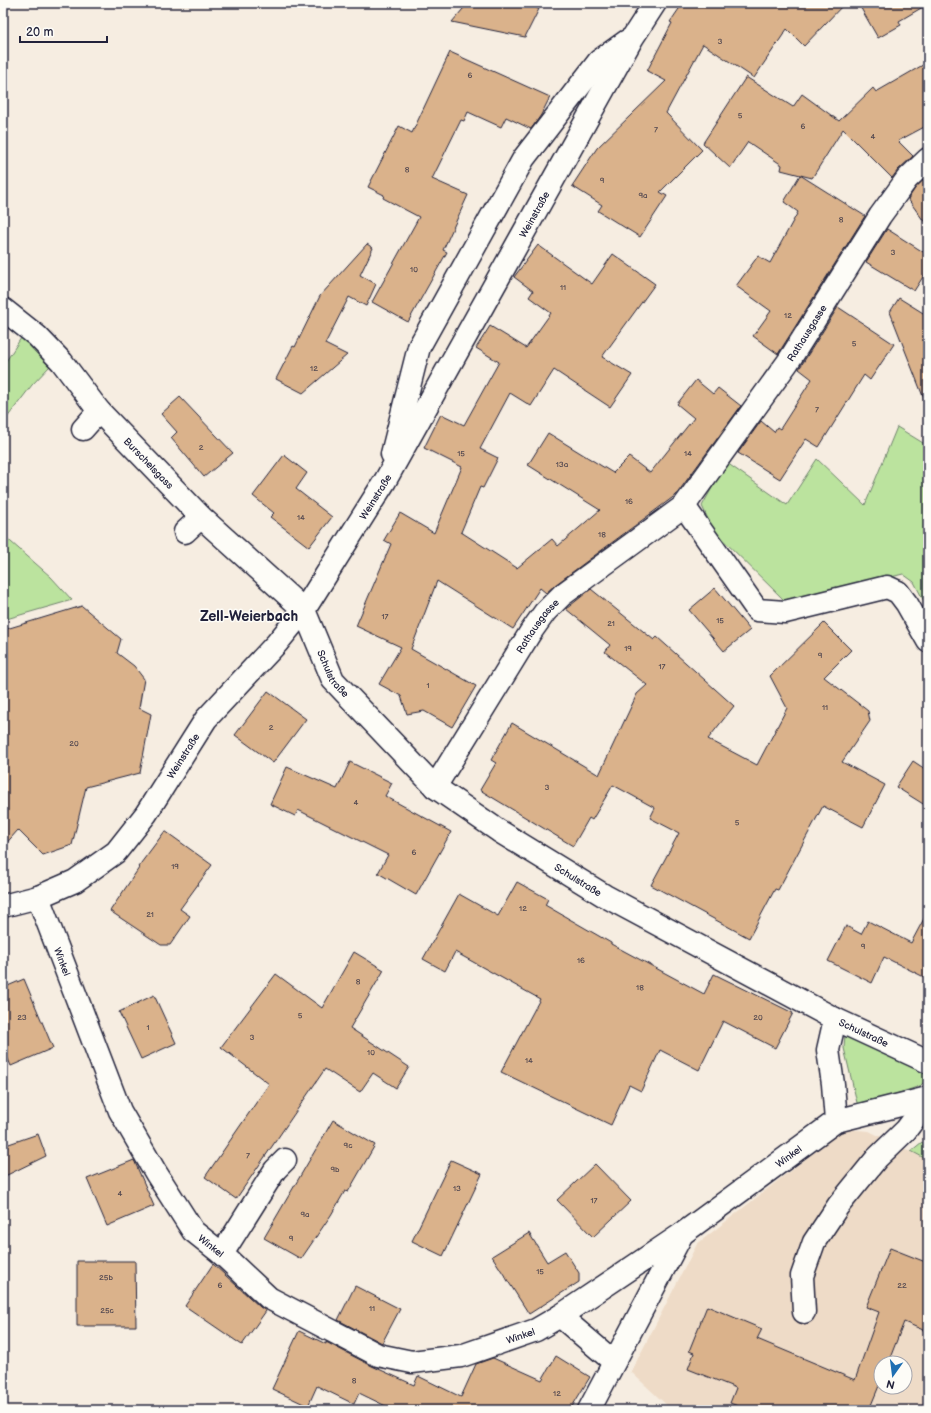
<svg xmlns="http://www.w3.org/2000/svg" width="931" height="1413" viewBox="0 0 931 1413" font-family="'Balsamiq Sans',sans-serif">
  <style>
    .built { fill: #eedbc7; fill-rule: evenodd }
    .green { fill: #bbe39e; stroke: #6e826c }
    .building { fill: #dab28b; stroke: #22223b }
    .lines { fill: none; stroke-linecap: round; stroke-linejoin: round }
    .minor-casing { stroke: #22223b; stroke-width: 25 }
    .minor { stroke: #fdfcf7; stroke-width: 22 }
    .labels { text-anchor: middle; stroke-width: 3; stroke-linejoin: round; paint-order: stroke }
    .number-label { font-size: 8px; fill: #50464f }
    .street-label { font-size: 10px; fill: #22223b; stroke: #fdfcf7 }
    .district-label { font-size: 14px; font-weight: bold; fill: #22223b; stroke: #fdfcf7 }
  </style>
  <rect width="100%" height="100%" fill="#f6ede1"/>
  <filter id="ink" filterUnits="userSpaceOnUse"><feTurbulence type="fractalNoise" baseFrequency=".025" numOctaves="2"/><feDisplacementMap in="SourceGraphic" scale="8" xChannelSelector="R" yChannelSelector="G"/><feConvolveMatrix kernelMatrix="1 2 1 2 8 2 1 2 1" color-interpolation-filters="sRGB"/></filter>
  <g filter="url(#ink)">
    <path class="built" d="M 844,1129 L 869,1131 L 928,1160 L 928,1410 L 672,1410 L 631,1372 L 697,1244 ZM 881,1363 L 905,1363 L 905,1387 L 881,1387 Z"/>
    <g class="green">
      <path d="M 21,338 L 38,349 L 50,366 L 32,385 L 3,423 L 3,366 Z"/>
      <path d="M 897,427 L 928,446 L 928,609 L 914,582 L 903,574 L 787,603 L 713,530 L 702,506 L 719,475 L 727,463 L 787,505 L 817,459 L 865,505 Z"/>
      <path d="M 3,535 L 51,577 L 72,600 L 3,620 Z"/>
      <path d="M 845,1034 L 924,1070 L 928,1078 L 920,1086 L 858,1107 L 844,1048 Z"/>
      <path d="M 922,1142 L 928,1149 L 928,1160 L 911,1151 Z"/>
    </g>
    <g class="building">
      <path d="M 468,3 L 525,3 L 539,9 L 525,37 L 452,22 Z"/>
      <path d="M 683,3 L 845,3 L 804,46 L 787,29 L 754,78 L 703,44 L 666,113 L 702,150 L 660,192 L 667,196 L 640,237 L 598,211 L 602,205 L 572,186 L 597,148 L 666,81 L 647,71 L 672,23 L 670,22 Z"/>
      <path d="M 858,3 L 928,3 L 928,4 L 899,21 L 901,25 L 878,38 Z"/>
      <path d="M 450,52 L 550,97 L 541,115 L 531,129 L 506,117 L 501,127 L 468,112 L 464,121 L 461,120 L 432,179 L 468,195 L 443,250 L 447,252 L 408,322 L 372,302 L 419,217 L 383,198 L 384,195 L 368,187 L 399,126 L 412,133 Z"/>
      <path d="M 928,62 L 928,125 L 898,141 L 913,156 L 898,170 L 892,178 L 843,129 L 812,178 L 781,170 L 782,165 L 748,142 L 730,168 L 703,143 L 746,77 L 793,107 L 802,94 L 839,121 L 873,88 L 876,92 Z"/>
      <path d="M 800,175 L 865,216 L 778,354 L 753,336 L 771,311 L 736,286 L 758,256 L 770,263 L 798,212 L 784,202 Z"/>
      <path d="M 928,176 L 928,227 L 908,199 L 916,187 Z"/>
      <path d="M 887,229 L 928,255 L 928,269 L 914,291 L 866,262 Z"/>
      <path d="M 367,244 L 373,248 L 360,275 L 376,284 L 366,306 L 349,297 L 325,344 L 347,355 L 303,393 L 276,379 L 293,346 L 295,347 L 320,296 Z"/>
      <path d="M 538,245 L 592,284 L 613,254 L 655,284 L 602,357 L 632,375 L 610,407 L 554,370 L 531,406 L 510,393 L 480,449 L 498,458 L 483,488 L 480,487 L 461,532 L 517,568 L 552,539 L 558,546 L 600,510 L 528,465 L 548,433 L 613,473 L 629,457 L 650,473 L 694,418 L 677,404 L 696,380 L 713,394 L 718,388 L 741,406 L 676,495 L 555,585 L 546,593 L 540,588 L 513,629 L 437,581 L 411,649 L 476,686 L 452,727 L 424,711 L 407,714 L 401,696 L 379,684 L 401,647 L 356,626 L 391,544 L 384,540 L 400,513 L 434,533 L 462,467 L 424,448 L 441,414 L 464,425 L 499,362 L 476,348 L 490,326 L 526,348 L 551,313 L 529,297 L 533,291 L 514,277 Z"/>
      <path d="M 899,298 L 928,316 L 928,404 L 926,404 L 890,312 Z"/>
      <path d="M 838,307 L 894,344 L 870,380 L 864,375 L 819,447 L 806,439 L 780,479 L 738,453 L 761,421 L 774,432 L 777,427 L 780,429 L 812,379 L 799,369 Z"/>
      <path d="M 180,397 L 233,453 L 204,477 L 171,438 L 177,432 L 161,414 Z"/>
      <path d="M 284,455 L 307,473 L 296,489 L 332,517 L 309,547 L 270,517 L 274,513 L 253,496 Z"/>
      <path d="M 715,588 L 750,630 L 724,651 L 689,610 Z"/>
      <path d="M 591,589 L 654,640 L 657,637 L 734,706 L 708,739 L 757,765 L 787,708 L 770,676 L 824,623 L 851,650 L 824,677 L 868,711 L 870,721 L 842,762 L 885,785 L 863,827 L 823,806 L 778,890 L 775,889 L 749,938 L 651,885 L 679,833 L 650,818 L 655,808 L 613,785 L 592,820 L 589,818 L 573,846 L 480,790 L 496,763 L 491,760 L 512,723 L 599,775 L 637,694 L 647,685 L 605,652 L 610,645 L 566,609 Z"/>
      <path d="M 82,606 L 121,639 L 117,653 L 134,666 L 144,679 L 139,708 L 151,714 L 140,773 L 86,787 L 72,845 L 43,855 L 18,830 L 3,847 L 3,630 Z"/>
      <path d="M 268,691 L 306,719 L 273,763 L 235,735 Z"/>
      <path d="M 913,761 L 928,771 L 928,807 L 896,787 Z"/>
      <path d="M 350,762 L 392,783 L 385,796 L 451,832 L 416,895 L 378,873 L 388,855 L 298,810 L 295,816 L 270,804 L 287,767 L 337,789 Z"/>
      <path d="M 165,831 L 212,865 L 180,909 L 190,916 L 170,945 L 161,945 L 110,911 L 139,868 L 138,867 Z"/>
      <path d="M 517,882 L 548,899 L 545,905 L 611,943 L 611,944 L 704,994 L 714,974 L 793,1013 L 775,1048 L 723,1021 L 699,1070 L 660,1050 L 641,1091 L 629,1085 L 611,1125 L 501,1072 L 540,999 L 455,952 L 445,971 L 423,959 L 459,894 L 498,916 Z"/>
      <path d="M 928,911 L 928,979 L 884,957 L 872,983 L 828,961 L 846,926 L 861,934 L 868,921 L 911,943 Z"/>
      <path d="M 354,952 L 384,970 L 350,1028 L 409,1067 L 396,1088 L 373,1073 L 360,1092 L 325,1069 L 236,1199 L 205,1177 L 269,1084 L 221,1047 L 276,974 L 322,1008 Z"/>
      <path d="M 24,979 L 53,1048 L 11,1066 L 3,1047 L 3,988 Z"/>
      <path d="M 154,995 L 176,1043 L 141,1059 L 119,1012 Z"/>
      <path d="M 333,1120 L 375,1145 L 348,1192 L 345,1191 L 331,1215 L 301,1259 L 264,1238 Z"/>
      <path d="M 38,1134 L 46,1156 L 3,1177 L 3,1146 Z"/>
      <path d="M 134,1160 L 154,1206 L 107,1226 L 87,1179 Z"/>
      <path d="M 451,1160 L 482,1174 L 443,1256 L 412,1241 Z"/>
      <path d="M 595,1164 L 631,1201 L 593,1237 L 557,1200 Z"/>
      <path d="M 529,1233 L 547,1262 L 565,1251 L 579,1273 L 579,1282 L 529,1314 L 492,1256 Z"/>
      <path d="M 890,1248 L 928,1263 L 928,1332 L 904,1322 L 888,1363 L 881,1363 L 881,1381 L 869,1410 L 748,1410 L 730,1403 L 736,1388 L 688,1369 L 694,1353 L 689,1351 L 707,1306 L 762,1329 L 757,1339 L 855,1380 L 879,1312 L 866,1307 Z"/>
      <path d="M 77,1261 L 135,1261 L 136,1326 L 77,1326 Z"/>
      <path d="M 213,1264 L 260,1307 L 266,1311 L 242,1345 L 185,1306 Z"/>
      <path d="M 355,1286 L 400,1309 L 382,1343 L 338,1320 Z"/>
      <path d="M 299,1331 L 326,1344 L 326,1342 L 372,1366 L 414,1385 L 418,1376 L 461,1397 L 476,1364 L 493,1358 L 542,1380 L 556,1356 L 590,1377 L 570,1410 L 394,1410 L 359,1393 L 354,1404 L 317,1386 L 308,1406 L 272,1389 Z"/>
    </g>
    <g class="lines">
      <g class="minor-casing">
        <g id="minor">
          <path id="s1" d="M 3,309 L 37,336 L 62,362 L 99,411 L 201,517 L 304,610 L 333,680 L 435,787 L 499,831 L 605,896 L 835,1019 L 928,1062"/>
          <path d="M 83,429 L 99,411"/>
          <path d="M 392,454 L 419,347 L 524,158 L 599,61 L 627,41"/>
          <path d="M 684,506 L 757,610 L 785,612 L 887,587 L 898,592 L 907,604 L 928,641"/>
          <path d="M 185,532 L 201,517"/>
          <path id="s2" d="M 435,787 L 530,633 L 545,612 L 562,595 L 684,506 L 788,362 L 880,216 L 907,179 L 928,159"/>
          <path id="s3" d="M 38,897 L 120,1111 L 156,1173 L 193,1231 L 222,1254 L 269,1298 L 378,1355 L 412,1362 L 461,1356 L 536,1330 L 560,1316 L 682,1234"/>
          <path id="s4" d="M 3,906 L 38,897 L 75,881 L 116,852 L 146,814 L 206,719 L 277,643 L 304,610 L 385,481 L 633,37 L 655,3"/>
          <path d="M 835,1019 L 828,1050 L 833,1084 L 836,1121"/>
          <path d="M 222,1254 L 275,1170 L 285,1160"/>
          <path d="M 804,1312 L 802,1276 L 814,1242 L 838,1206 L 877,1158 L 906,1130 L 915,1118 L 922,1100"/>
          <path d="M 560,1316 L 614,1362"/>
          <path id="s5" d="M 589,1410 L 682,1234 L 836,1121 L 928,1098"/>
        </g>
      </g>
      <use href="#minor" class="minor"/>
    </g>
  </g>
  <g class="labels">
    <g class="number-label">
      <text x="720" y="44">3</text>
      <text x="470" y="78">6</text>
      <text x="740" y="118">5</text>
      <text x="803" y="129">6</text>
      <text x="656" y="132">7</text>
      <text x="873" y="139">4</text>
      <text x="407" y="172">8</text>
      <text x="602" y="183">9</text>
      <text x="643" y="198">9a</text>
      <text x="841" y="222">8</text>
      <text x="893" y="255">3</text>
      <text x="414" y="272">10</text>
      <text x="563" y="290">11</text>
      <text x="788" y="318">12</text>
      <text x="854" y="346">5</text>
      <text x="314" y="371">12</text>
      <text x="817" y="412">7</text>
      <text x="201" y="450">2</text>
      <text x="461" y="456">15</text>
      <text x="688" y="456">14</text>
      <text x="562" y="467">13a</text>
      <text x="629" y="504">16</text>
      <text x="301" y="520">14</text>
      <text x="602" y="537">18</text>
      <text x="385" y="619">17</text>
      <text x="720" y="623">15</text>
      <text x="611" y="626">21</text>
      <text x="628" y="651">19</text>
      <text x="820" y="658">9</text>
      <text x="662" y="669">17</text>
      <text x="428" y="688">1</text>
      <text x="825" y="710">11</text>
      <text x="271" y="730">2</text>
      <text x="74" y="746">20</text>
      <text x="547" y="790">3</text>
      <text x="356" y="805">4</text>
      <text x="737" y="825">5</text>
      <text x="414" y="855">6</text>
      <text x="175" y="869">19</text>
      <text x="523" y="911">12</text>
      <text x="150" y="917">21</text>
      <text x="863" y="949">9</text>
      <text x="581" y="963">16</text>
      <text x="358" y="984">8</text>
      <text x="640" y="990">18</text>
      <text x="300" y="1018">5</text>
      <text x="22" y="1020">23</text>
      <text x="758" y="1020">20</text>
      <text x="148" y="1030">1</text>
      <text x="252" y="1040">3</text>
      <text x="371" y="1055">10</text>
      <text x="529" y="1063">14</text>
      <text x="348" y="1148">9c</text>
      <text x="248" y="1158">7</text>
      <text x="335" y="1172">9b</text>
      <text x="457" y="1191">13</text>
      <text x="120" y="1196">4</text>
      <text x="594" y="1203">17</text>
      <text x="305" y="1217">9a</text>
      <text x="291" y="1241">9</text>
      <text x="540" y="1274">15</text>
      <text x="106" y="1280">25b</text>
      <text x="220" y="1288">6</text>
      <text x="902" y="1288">22</text>
      <text x="372" y="1311">11</text>
      <text x="107" y="1313">25c</text>
      <text x="354" y="1383">8</text>
      <text x="557" y="1396">12</text>
    </g>
    <g class="street-label">
      <text dy="4" stroke="none"><textPath href="#s4" startOffset="892">Weinstraße</textPath></text>
      <text dy="4" stroke="none"><textPath href="#s2" startOffset="594">Rathausgasse</textPath></text>
      <text dy="4" stroke="none"><textPath href="#s1" startOffset="213">Burschelsgass</textPath></text>
      <text dy="4" stroke="none"><textPath href="#s4" startOffset="568">Weinstraße</textPath></text>
      <text dy="4" stroke="none"><textPath href="#s2" startOffset="191">Rathausgasse</textPath></text>
      <text dy="4" stroke="none"><textPath href="#s1" startOffset="497">Schulstraße</textPath></text>
      <text dy="4" stroke="none"><textPath href="#s4" startOffset="244">Weinstraße</textPath></text>
      <text dy="4" stroke="none"><textPath href="#s1" startOffset="821">Schulstraße</textPath></text>
      <text dy="4" stroke="none"><textPath href="#s3" startOffset="69">Winkel</textPath></text>
      <text dy="4" stroke="none"><textPath href="#s1" startOffset="1145">Schulstraße</textPath></text>
      <text dy="4" stroke="none"><textPath href="#s5" startOffset="331">Winkel</textPath></text>
      <text dy="4" stroke="none"><textPath href="#s3" startOffset="393">Winkel</textPath></text>
      <text dy="4" stroke="none"><textPath href="#s3" startOffset="741">Winkel</textPath></text>
    </g>
    <g class="district-label">
      <text x="249" y="621">Zell-Weierbach</text>
    </g>
  </g>
  <rect width="931" height="1413" fill="none" stroke="#fdfcf7" stroke-width="16"/>
  <rect x="8" y="8" width="915" height="1397" fill="none" stroke="#22223b" stroke-width="1.5" filter="url(#ink)"/>
  <g transform="translate(893 1375) rotate(194)"><circle r="19" fill="#fdfcf7" stroke="#a5a5ac"/>
  <path d="M0-3L7 15L0 10L-7 15Z" fill="#1f6fb2"/>
  <text y="-6" font-size="11" font-weight="bold" text-anchor="middle" fill="#22223b">N</text>
  </g>
  <path d="M20 36v6h87v-6" fill="none" stroke="#22223b" stroke-width="2"/>
  <text x="26" y="36" font-size="12" fill="#22223b" stroke="#fdfcf7" stroke-width="3" paint-order="stroke">20 m</text>
</svg>
